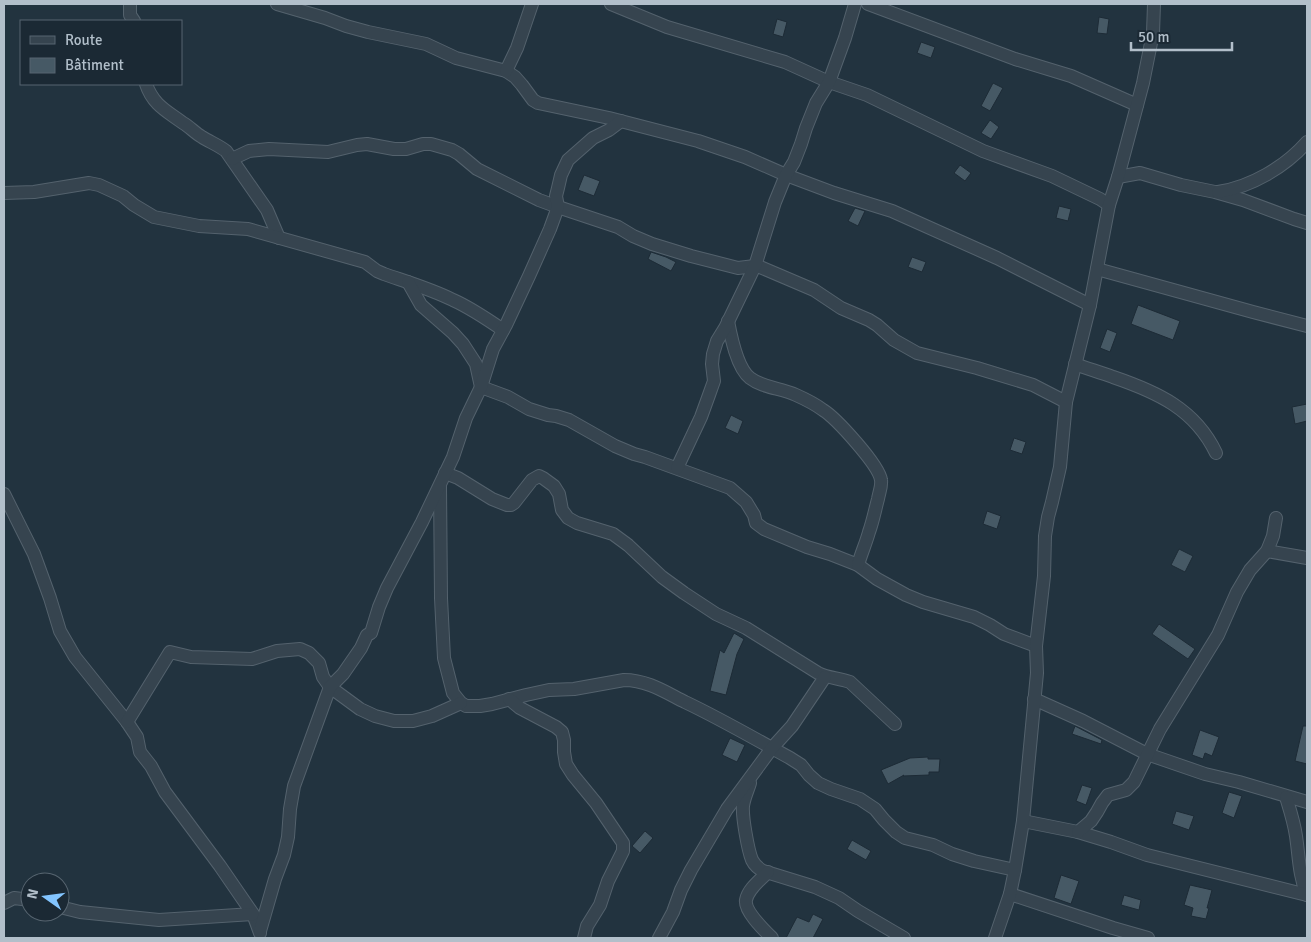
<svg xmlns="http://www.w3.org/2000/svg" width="1311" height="942" viewBox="0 0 1311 942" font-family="Signika,sans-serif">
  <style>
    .building { fill: #465965; stroke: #1d2b36 }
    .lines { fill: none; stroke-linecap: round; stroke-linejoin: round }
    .minor-casing { stroke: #54626d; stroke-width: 14 }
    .minor { stroke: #36444f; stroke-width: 12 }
  </style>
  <rect width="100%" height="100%" fill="#22333f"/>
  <g class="building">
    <path d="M 1099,17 L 1109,19 L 1107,34 L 1097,33 Z"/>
    <path d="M 777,19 L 787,22 L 783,37 L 773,34 Z"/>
    <path d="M 921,42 L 935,47 L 931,58 L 917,53 Z"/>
    <path d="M 993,83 L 1003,88 L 990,111 L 981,106 Z"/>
    <path d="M 990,120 L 999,127 L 991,139 L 981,133 Z"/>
    <path d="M 960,165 L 971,173 L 965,181 L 954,173 Z"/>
    <path d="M 584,175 L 600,181 L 594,196 L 578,190 Z"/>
    <path d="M 1059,206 L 1071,209 L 1068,221 L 1056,218 Z"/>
    <path d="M 855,208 L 865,211 L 858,226 L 848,221 Z"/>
    <path d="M 651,252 L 666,257 L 676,262 L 671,271 L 648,259 Z"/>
    <path d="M 912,257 L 926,262 L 922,272 L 908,267 Z"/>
    <path d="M 1138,305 L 1180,321 L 1173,340 L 1131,324 Z"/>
    <path d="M 1107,329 L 1117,333 L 1110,352 L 1100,348 Z"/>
    <path d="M 1307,404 L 1307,421 L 1295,424 L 1292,407 Z"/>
    <path d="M 731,415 L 743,421 L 738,434 L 725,428 Z"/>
    <path d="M 1014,438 L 1026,442 L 1022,454 L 1010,450 Z"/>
    <path d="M 987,511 L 1001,516 L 997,529 L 983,524 Z"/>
    <path d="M 1179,549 L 1193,556 L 1185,572 L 1171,565 Z"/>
    <path d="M 1159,624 L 1195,649 L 1188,659 L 1152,634 Z"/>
    <path d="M 734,633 L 744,639 L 737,654 L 726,695 L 710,691 L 720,650 L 724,653 Z"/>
    <path d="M 1075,726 L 1102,740 L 1101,744 L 1072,734 Z"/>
    <path d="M 1303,726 L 1307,726 L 1307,764 L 1295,761 Z"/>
    <path d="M 1200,730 L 1219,737 L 1212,756 L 1205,753 L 1203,759 L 1192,755 Z"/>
    <path d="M 730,738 L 745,745 L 737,762 L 722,755 Z"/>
    <path d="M 928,757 L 928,759 L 940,759 L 939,772 L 929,772 L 929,775 L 903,776 L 904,775 L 888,784 L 881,770 L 910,758 Z"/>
    <path d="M 1082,785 L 1092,788 L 1086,805 L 1076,801 Z"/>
    <path d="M 1229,792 L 1242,796 L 1234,818 L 1222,813 Z"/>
    <path d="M 1176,811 L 1194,816 L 1189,830 L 1172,824 Z"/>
    <path d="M 645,831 L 653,838 L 640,853 L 632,846 Z"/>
    <path d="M 852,840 L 871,851 L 866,860 L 847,849 Z"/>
    <path d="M 1061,875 L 1079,881 L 1071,904 L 1054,898 Z"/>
    <path d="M 1190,885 L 1212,890 L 1207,908 L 1209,908 L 1206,919 L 1191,916 L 1193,908 L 1184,905 Z"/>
    <path d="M 1124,895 L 1141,900 L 1139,910 L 1121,905 Z"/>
    <path d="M 813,914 L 823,919 L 813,938 L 786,938 L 797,917 L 809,922 Z"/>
  </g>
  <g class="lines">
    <g class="minor-casing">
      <g id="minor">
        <path d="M 130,4 L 130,15 L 134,21"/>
        <path d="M 277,4 L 325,18 L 346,26 L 368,32 L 426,44 L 456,58 L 506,71 L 515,77 L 522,85 L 533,100 L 538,103 L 609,118 L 698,141 L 745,157 L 786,175 L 834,193 L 892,211 L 997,258 L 1090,305"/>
        <path d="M 611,4 L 667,27 L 785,62 L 829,82 L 867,95 L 983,151 L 1052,176 L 1100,199 L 1109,205"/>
        <path d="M 868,4 L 1015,59 L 1071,76 L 1137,105"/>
        <path d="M 506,71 L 517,48 L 532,4"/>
        <path d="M 146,84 C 153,105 167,111 183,123 C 190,127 195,133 202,137 C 210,142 218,145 226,151 L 267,210 L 279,238"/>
        <path d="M 232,159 L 249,151 L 269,149 L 328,152 L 357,145 L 367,144 L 394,149 L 406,149 L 423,144 L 431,144 L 452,150 L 459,154 L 477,169 L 539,200 L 558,207 L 618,227 L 633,236 L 652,244 L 691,256 L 738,268 L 755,266 L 760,267 L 814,290 L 841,308 L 869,320 L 877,325 L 894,340 L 917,353 L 977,368 L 1033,385 L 1066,402"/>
        <path d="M 1118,177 L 1140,173 L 1181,185 L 1215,192 L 1243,200 L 1294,219 L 1307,223"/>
        <path d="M 1218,192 C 1251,187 1285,167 1307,142"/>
        <path d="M 4,193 L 34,192 L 89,183 L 99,185 L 123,196 L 134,205 L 154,217 L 199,226 L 248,229 L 365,262 L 377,271 L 384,274 C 407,282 431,289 453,300 C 471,308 487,319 503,330"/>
        <path d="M 1097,269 L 1253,312 L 1307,326"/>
        <path d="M 408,282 L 421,305 L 453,333 L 463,344 L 476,364 L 481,387 L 508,397 L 529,409 L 548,415 L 556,416 L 569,420 L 615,446 L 634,454 L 645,457 L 730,488 L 746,502 L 754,515 L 756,523 L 764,529 L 807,547 L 830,554 L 858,565 L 877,579 L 906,595 L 923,602 L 974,617 L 990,625 L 1004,634 L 1036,646"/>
        <path d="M 728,321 C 731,337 737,368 750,378 C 763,388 781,388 796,395 C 805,399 815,404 823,410 C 836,418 879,465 881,480 C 882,486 879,493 878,499 C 875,510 873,521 869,532 C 866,543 861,554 858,565"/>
        <path d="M 1075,364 C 1088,369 1100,372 1113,377 C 1157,392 1195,409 1216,453"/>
        <path d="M 677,468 L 701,417 L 709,395 L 714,381 L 712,364 L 713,354 L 717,341 L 725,328 L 755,266 L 775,202 L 786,175 L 794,162 L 801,144 L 806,128 L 816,103 L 829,82 L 845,38 L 855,4"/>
        <path d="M 445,473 L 458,478 L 492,499 L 507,505 L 511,505 L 514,503 L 532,480 L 539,476 L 543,478 L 554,486 L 559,494 L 562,510 L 568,518 L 577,523 L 613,534 L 628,545 L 662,577 L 684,593 L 716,614 L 746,628 L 818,673 C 828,678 839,678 850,682 L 895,724"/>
        <path d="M 440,487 L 441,598 L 444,658 L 453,693 L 461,703 L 466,706 L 480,706 L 492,704 L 526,695 L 549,690 L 574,689 L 624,680 C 647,680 665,692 685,702 C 721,719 755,739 790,758 L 801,765 L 809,775 L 818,783 L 831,789 L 860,799 L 875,809 L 884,820 L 896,832 L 905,838 L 933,845 L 952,854 L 974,861 L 1015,870"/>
        <path d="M 4,494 L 34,554 L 50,598 L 60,631 L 75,657 L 127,722 L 137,737 L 140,752 L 151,766 L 165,792 L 220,866 L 253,914 L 260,933"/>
        <path d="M 1267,551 L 1307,558"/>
        <path d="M 509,699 L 520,708 L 556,727 L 562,732 L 564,740 L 564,752 L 566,764 L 573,775 L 596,803 L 623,843 L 623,851 L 608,881 L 600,905 L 587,926 L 584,938"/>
        <path d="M 1034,699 L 1083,721 L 1147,754 L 1205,774 L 1239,782 L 1307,802"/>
        <path d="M 127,722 L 170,652 L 191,657 L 252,659 L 277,651 L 300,649 L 309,653 L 319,663 L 323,677 L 330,687 L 360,709 L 375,716 L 394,721 L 413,721 L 432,716 L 461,703"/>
        <path d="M 750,783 C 748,790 744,798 743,806 C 742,817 748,850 752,860 C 755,866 758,868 763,871 L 815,887 L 839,898 L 858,911 L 904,938"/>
        <path d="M 1286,797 C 1290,810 1294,822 1296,836 C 1299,856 1299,876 1307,895"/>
        <path d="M 1023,821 L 1078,832 L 1111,842 L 1147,855 L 1307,895"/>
        <path d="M 1078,832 L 1091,821 L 1097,812 L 1102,803 L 1108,795 L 1126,790 L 1134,782 L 1160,729 L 1218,635 L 1237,592 L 1250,570 L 1267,551 L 1273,536 L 1276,518"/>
        <path d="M 768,872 C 760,880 748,889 746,900 C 744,911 765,931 772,938"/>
        <path d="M 1010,894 L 1113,928 L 1148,938"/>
        <path d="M 4,903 L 14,898 L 30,900"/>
        <path d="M 60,907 L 80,912 L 159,920 L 253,914"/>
        <path d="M 260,931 L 275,879 L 284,855 L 288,837 L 290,809 L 294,786 L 330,687 L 343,674 L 361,648 L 367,635 L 371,633 L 379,607 L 387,588 L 422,522 L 453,457 L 466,418 L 481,387 L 493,349 L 506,325 L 529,276 L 550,229 L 558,207 L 556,196 L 558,188 L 561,175 L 568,160 L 593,138 L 609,130 L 621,121"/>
        <path d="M 659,938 L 673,912 L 681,890 L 691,870 L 727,809 L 772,748 L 792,726 L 825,677"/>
        <path d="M 995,938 L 1010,894 L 1015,870 L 1023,821 L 1037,673 L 1036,646 L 1044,576 L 1045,536 L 1048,517 L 1052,502 L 1060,467 L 1066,402 L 1090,305 L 1109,205 L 1118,177 L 1143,83 L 1153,33 L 1154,4"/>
      </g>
    </g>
    <use href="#minor" class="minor"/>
  </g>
  <rect width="1311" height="942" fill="none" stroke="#b2bfca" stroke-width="10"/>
  <rect x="20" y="20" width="162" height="65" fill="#1b2934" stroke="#576570"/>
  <rect x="30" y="36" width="25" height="8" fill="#36444f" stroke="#576570"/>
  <text x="65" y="45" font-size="15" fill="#b2bfca">Route</text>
  <rect x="30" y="58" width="25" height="15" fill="#465965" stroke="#576570"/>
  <text x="65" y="70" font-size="15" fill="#b2bfca">Bâtiment</text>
  <g transform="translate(45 897) rotate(284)"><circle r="24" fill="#1b2934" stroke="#576570"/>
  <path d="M0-4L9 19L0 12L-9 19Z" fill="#83c5ff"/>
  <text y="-8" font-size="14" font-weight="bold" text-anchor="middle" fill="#b2bfca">N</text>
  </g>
  <path d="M1131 42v8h101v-8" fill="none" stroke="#b2bfca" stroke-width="2.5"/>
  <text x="1138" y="42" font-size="15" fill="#b2bfca" stroke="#1b2934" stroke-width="4" paint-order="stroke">50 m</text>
</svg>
